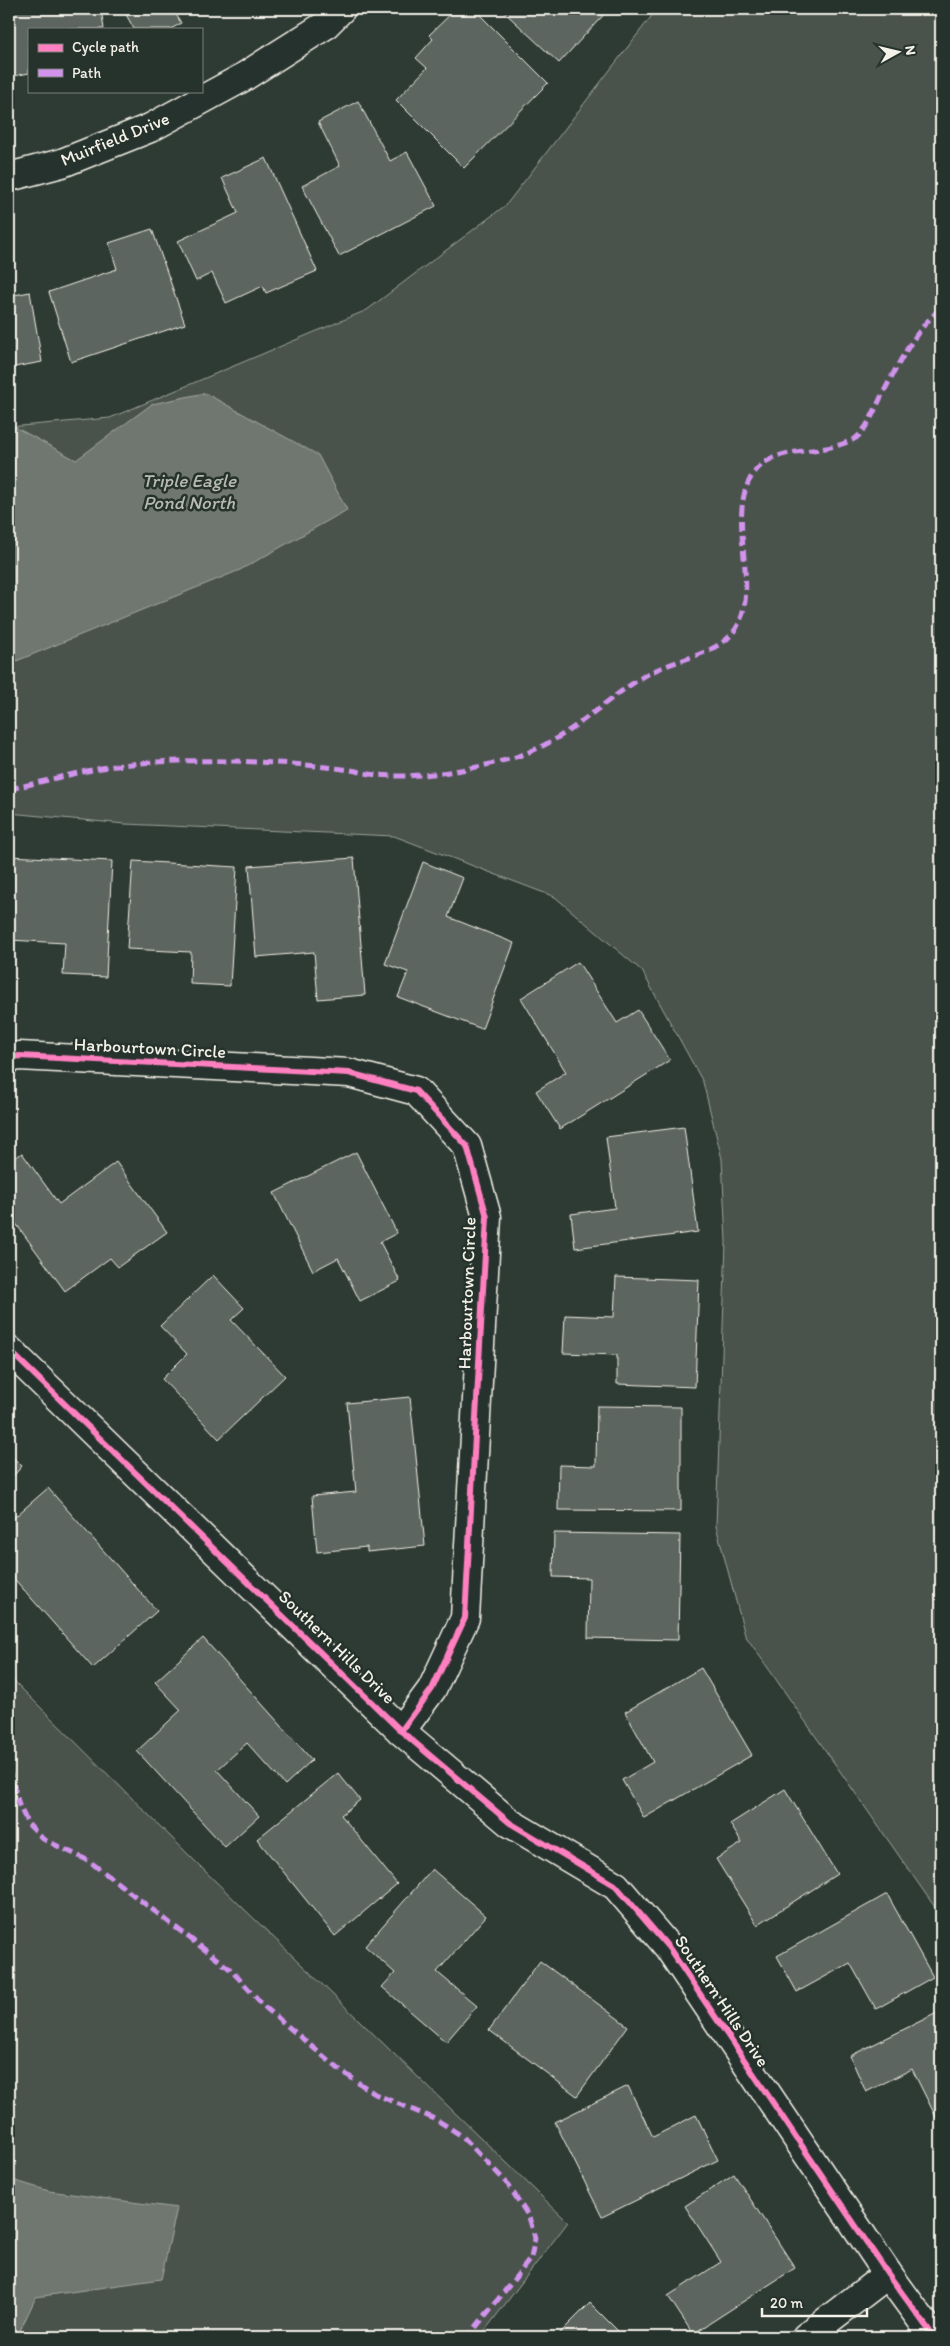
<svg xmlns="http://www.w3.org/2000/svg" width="950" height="2346" viewBox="0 0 950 2346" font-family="Itim,sans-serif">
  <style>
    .green { fill: #48524c; stroke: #9ea29a }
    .water { fill: #6f7770; stroke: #a4a8a0 }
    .building { fill: #5c655e; stroke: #f4f1e8 }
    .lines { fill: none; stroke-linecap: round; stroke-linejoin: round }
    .minor-casing { stroke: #f4f1e8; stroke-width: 31 }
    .minor { stroke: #26332d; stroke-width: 28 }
    .quiet { stroke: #d193ec; stroke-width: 5; stroke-dasharray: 10 5; stroke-linecap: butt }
    .cycleway-casing { stroke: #26332d; stroke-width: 9 }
    .cycleway { stroke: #ff80c0; stroke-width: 6 }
    .labels { text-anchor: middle; stroke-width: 5; stroke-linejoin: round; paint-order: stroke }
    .street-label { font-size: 18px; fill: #f4f1e8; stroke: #26332d }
    .water-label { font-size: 19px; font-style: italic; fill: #b8bab2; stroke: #26332d }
  </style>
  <rect width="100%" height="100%" fill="#2e3b34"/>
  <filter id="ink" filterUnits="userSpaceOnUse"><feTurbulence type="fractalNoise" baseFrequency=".02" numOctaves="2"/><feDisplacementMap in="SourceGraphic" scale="10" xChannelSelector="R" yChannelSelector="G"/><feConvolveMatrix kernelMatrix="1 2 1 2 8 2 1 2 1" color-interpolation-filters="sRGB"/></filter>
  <g filter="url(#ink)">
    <g class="green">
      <path d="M 657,9 L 941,9 L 941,1916 L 745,1635 L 716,1526 L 726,1242 L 722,1159 L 703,1082 L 642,971 L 555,897 L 394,836 L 125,824 L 9,813 L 9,427 L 110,418 L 367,310 L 506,205 Z"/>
      <path d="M 9,1676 L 212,1878 L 568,2222 L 480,2337 L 9,2337 Z"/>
    </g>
    <g class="water">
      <path d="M 205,393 L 318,455 L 347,510 L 240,570 L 9,664 L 9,426 L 13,426 L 76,460 L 152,404 Z"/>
      <path d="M 9,2179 L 49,2191 L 177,2208 L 161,2279 L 36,2297 L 17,2337 L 9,2337 Z"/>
    </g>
    <g class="building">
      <path d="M 9,9 L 101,9 L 104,29 L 29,29 L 29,73 L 9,77 Z"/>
      <path d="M 123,9 L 173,9 L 181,23 L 171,29 L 134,29 Z"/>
      <path d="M 456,9 L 474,9 L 548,83 L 464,168 L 396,100 L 427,68 L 416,58 L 433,39 L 429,35 Z"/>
      <path d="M 501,9 L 609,9 L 559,63 Z"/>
      <path d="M 358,101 L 390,161 L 407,152 L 436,206 L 339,256 L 302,186 L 340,166 L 318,122 Z"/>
      <path d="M 266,158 L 317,271 L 266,293 L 263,286 L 226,303 L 212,273 L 196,281 L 178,241 L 238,213 L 222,178 Z"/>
      <path d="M 152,229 L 185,324 L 71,362 L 49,292 L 117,269 L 109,243 Z"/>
      <path d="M 30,292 L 42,362 L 9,368 L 9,296 Z"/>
      <path d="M 9,856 L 112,861 L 106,977 L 63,975 L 65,943 L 9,940 Z"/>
      <path d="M 354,858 L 365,995 L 318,999 L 314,952 L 256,957 L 249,866 Z"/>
      <path d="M 133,861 L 237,867 L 230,986 L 190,984 L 191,952 L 127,949 Z"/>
      <path d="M 423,862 L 463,878 L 448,917 L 514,943 L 482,1029 L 398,997 L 408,972 L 385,964 Z"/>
      <path d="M 578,962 L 617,1023 L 638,1010 L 670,1060 L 560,1129 L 536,1091 L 566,1072 L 521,998 Z"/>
      <path d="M 684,1127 L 698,1232 L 575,1248 L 571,1214 L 615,1208 L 606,1137 Z"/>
      <path d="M 356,1152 L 397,1233 L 380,1242 L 400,1281 L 360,1301 L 338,1258 L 313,1271 L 274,1193 Z"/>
      <path d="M 22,1153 L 59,1204 L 116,1162 L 167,1232 L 118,1267 L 110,1258 L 65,1291 L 9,1214 L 9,1162 Z"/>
      <path d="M 213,1275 L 244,1308 L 231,1320 L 285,1376 L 219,1439 L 162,1379 L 187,1354 L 160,1326 Z"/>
      <path d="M 616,1277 L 699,1280 L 695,1387 L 617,1384 L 617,1355 L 563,1353 L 565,1315 L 614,1317 Z"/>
      <path d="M 410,1397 L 425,1546 L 367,1552 L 367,1547 L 317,1552 L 312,1496 L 356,1492 L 347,1403 Z"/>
      <path d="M 597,1406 L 681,1407 L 681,1511 L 558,1510 L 559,1465 L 596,1466 Z"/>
      <path d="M 9,1454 L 22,1466 L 9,1481 Z"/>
      <path d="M 48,1488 L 157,1611 L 93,1668 L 9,1573 L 9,1522 Z"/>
      <path d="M 554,1533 L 680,1535 L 678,1640 L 588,1638 L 589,1578 L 553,1577 Z"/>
      <path d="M 203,1638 L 312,1760 L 285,1785 L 247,1743 L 217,1770 L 259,1816 L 225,1847 L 137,1751 L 181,1710 L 155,1682 Z"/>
      <path d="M 701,1668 L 752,1755 L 644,1818 L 622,1780 L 653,1762 L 625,1712 Z"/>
      <path d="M 338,1773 L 360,1800 L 341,1815 L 397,1884 L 335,1936 L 257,1839 Z"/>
      <path d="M 785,1789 L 837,1874 L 757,1925 L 716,1859 L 742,1843 L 730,1824 Z"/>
      <path d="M 432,1869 L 486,1916 L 437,1972 L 477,2006 L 446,2042 L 382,1987 L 395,1973 L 365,1946 Z"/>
      <path d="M 887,1894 L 933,1977 L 876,2009 L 850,1963 L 797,1992 L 777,1956 Z"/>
      <path d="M 540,1961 L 628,2026 L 577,2096 L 489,2030 Z"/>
      <path d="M 941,2011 L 941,2115 L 936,2117 L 912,2069 L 866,2092 L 850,2056 Z"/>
      <path d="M 628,2086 L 653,2137 L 696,2115 L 718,2160 L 602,2217 L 555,2122 Z"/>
      <path d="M 734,2174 L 795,2268 L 693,2334 L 668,2296 L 721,2262 L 685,2206 Z"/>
      <path d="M 590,2303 L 624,2337 L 556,2337 Z"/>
    </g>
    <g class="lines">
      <g class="minor-casing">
        <g id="minor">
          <path d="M 9,177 L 62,163 L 150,128 L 242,78 L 324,26 L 341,9"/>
          <path d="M 9,1058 L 19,1056 L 349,1073 L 416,1091 L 467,1146 L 487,1217 L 465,1618 L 432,1689 L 401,1731"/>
          <path d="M 9,1350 L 401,1731 L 510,1823 L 616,1886 L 669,1948 L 888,2274 L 934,2337"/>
          <path d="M 806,2337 L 888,2274"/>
        </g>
      </g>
      <use href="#minor" class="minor"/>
      <g class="quiet">
        <path d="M 9,789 C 44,782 79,771 115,766 C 152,761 191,760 229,761 C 266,762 305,764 343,769 C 355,770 366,774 378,775 C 417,779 471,770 509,759 C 568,742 596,705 646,675 C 672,660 705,658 728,638 C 767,602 726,527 749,481 C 768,443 812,456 845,443 C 849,441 853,440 856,438 C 867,429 875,410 881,397 C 898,365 913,332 941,308"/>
        <path d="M 9,1768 L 19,1805 L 28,1824 L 43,1839 L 89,1861 L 230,1969 L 266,2008 L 340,2070 L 375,2094 L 437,2120 L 462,2136 L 507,2183 L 529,2217 L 535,2238 L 531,2258 L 468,2337"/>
      </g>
      <g class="cycleway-casing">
        <g id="cycleway">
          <path d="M 9,1058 L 19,1056 L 349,1073 L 416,1091 L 467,1146 L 487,1217 L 465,1618 L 432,1689 L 401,1731"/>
          <path d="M 9,1350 L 401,1731 L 510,1823 L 616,1886 L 669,1948 L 888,2274 L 934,2337"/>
        </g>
      </g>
      <use href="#cycleway" class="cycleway"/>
    </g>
  </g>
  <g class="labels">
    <g class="street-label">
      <text transform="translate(115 139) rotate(-22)" y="6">Muirfield Drive</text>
      <text transform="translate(150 1048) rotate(3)" y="6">Harbourtown Circle</text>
      <text transform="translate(467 1293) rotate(-88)" y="6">Harbourtown Circle</text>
      <text transform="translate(337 1647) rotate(44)" y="6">Southern Hills Drive</text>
      <text transform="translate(722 2001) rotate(56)" y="6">Southern Hills Drive</text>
    </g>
    <g class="water-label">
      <text x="189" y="487">Triple Eagle<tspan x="189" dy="22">Pond North</tspan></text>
    </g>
  </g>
  <rect width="950" height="2346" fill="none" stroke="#26332d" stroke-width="30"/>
  <rect x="15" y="15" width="920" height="2316" fill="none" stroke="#f4f1e8" stroke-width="2" filter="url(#ink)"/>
  <rect x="28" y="28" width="175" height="65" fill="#26332d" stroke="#787f78"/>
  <rect x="38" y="44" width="25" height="8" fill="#ff80c0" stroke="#787f78"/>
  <text x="72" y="52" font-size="15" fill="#f4f1e8">Cycle path</text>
  <rect x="38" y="69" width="25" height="8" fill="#d193ec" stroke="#787f78"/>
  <text x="72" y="78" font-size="15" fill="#f4f1e8">Path</text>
  <g transform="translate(898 52) rotate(82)" stroke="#26332d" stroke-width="4" paint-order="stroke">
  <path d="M0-4L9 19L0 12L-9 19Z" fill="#f4f1e8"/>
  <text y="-8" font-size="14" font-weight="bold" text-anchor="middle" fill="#f4f1e8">N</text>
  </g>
  <path d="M762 2308v8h105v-8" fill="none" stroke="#f4f1e8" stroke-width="2.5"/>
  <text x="770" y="2308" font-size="15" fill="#f4f1e8" stroke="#26332d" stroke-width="4" paint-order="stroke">20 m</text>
</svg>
